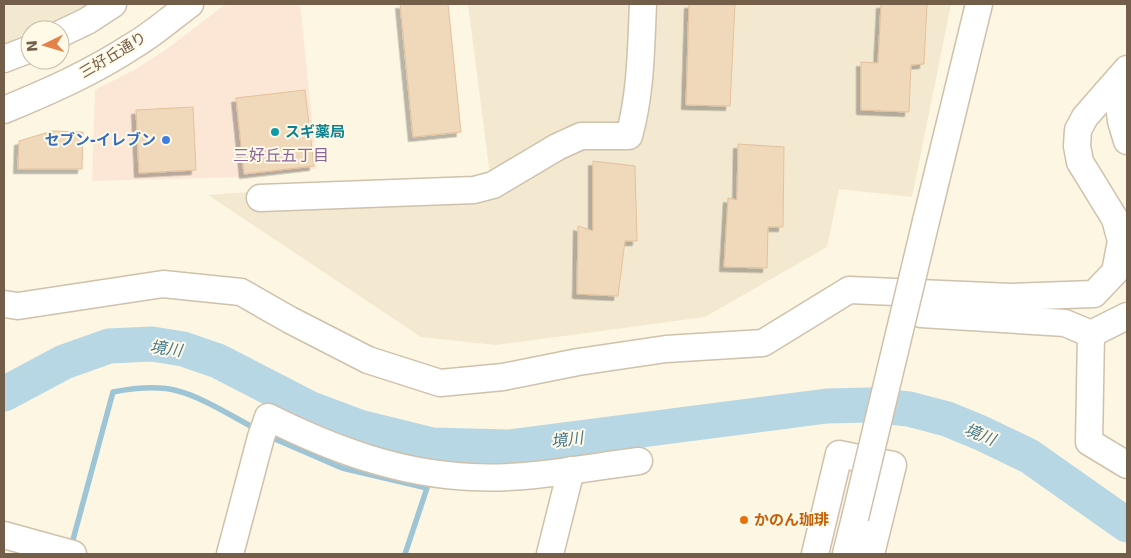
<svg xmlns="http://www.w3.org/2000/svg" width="1131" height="558" viewBox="0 0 1131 558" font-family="'DejaVu Sans','Noto Sans JP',sans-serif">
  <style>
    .residential { fill: #f3e9d1 }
    .commercial { fill: #fce7d6 }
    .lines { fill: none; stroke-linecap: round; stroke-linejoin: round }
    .stream { stroke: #9ec5d6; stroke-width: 5.5 }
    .river { stroke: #b7d7e5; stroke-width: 35 }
    .building { fill: #f0d8ba; stroke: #e3c19b; filter: url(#shadow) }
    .minor-casing { stroke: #cfc1ac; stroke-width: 29 }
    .minor { stroke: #fff; stroke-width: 26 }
    .minor-bridge-casing { stroke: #cfc1ac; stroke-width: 29; stroke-linecap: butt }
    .minor-bridge { stroke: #fff; stroke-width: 26 }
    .culture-dot { fill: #0f9aa8; stroke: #fff9e8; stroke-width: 2 }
    .shop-dot { fill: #3f7fe0; stroke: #fff9e8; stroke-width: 2 }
    .food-dot { fill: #e8710a; stroke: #fff9e8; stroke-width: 2 }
    .labels { text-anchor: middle; stroke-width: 4; stroke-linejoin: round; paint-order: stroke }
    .street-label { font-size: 15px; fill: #735e49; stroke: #fff9e8 }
    .culture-label { font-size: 15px; font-weight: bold; fill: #0d838f; stroke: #fff9e8; text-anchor: start }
    .shop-label { font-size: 15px; font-weight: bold; fill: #366cbe; stroke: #fff9e8; text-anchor: end }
    .food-label { font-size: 15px; font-weight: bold; fill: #c56008; stroke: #fff9e8; text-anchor: start }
    .neighbourhood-label { font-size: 16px; fill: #8d6596; stroke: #fff9e8 }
    .water-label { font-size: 16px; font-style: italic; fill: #46778d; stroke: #fff9e8 }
  </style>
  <defs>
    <filter id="shadow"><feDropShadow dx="-4.5" dy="4.5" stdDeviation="0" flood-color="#0004"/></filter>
  </defs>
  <rect width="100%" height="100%" fill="#fcf6e2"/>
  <g class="residential">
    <path d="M 4,4 L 88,4 L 37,30 L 30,30 L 30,34 L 4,47 Z"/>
    <path d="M 468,4 L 951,4 L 912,197 L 839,189 L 827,247 L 705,317 L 496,345 L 421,337 L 208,195 L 490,175 Z"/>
  </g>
  <path class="commercial" d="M 226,4 L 300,4 L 317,169 L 242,177 L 92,181 L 95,90 L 136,69 L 168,48 Z"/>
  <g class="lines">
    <g class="stream">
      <path d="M 268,436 L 342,468 L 427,488 L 405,554"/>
      <path d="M 71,547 L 113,392 C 134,388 157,385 178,391 C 202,397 235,418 258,430"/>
    </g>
    <path class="river" d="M 4,394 L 64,362 L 109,346 L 152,344 L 183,349 L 218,361 L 311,409 L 359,427 L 432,445 L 510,447 L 827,406 L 869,405 L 909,409 L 947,419 L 981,433 L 1029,456 L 1127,525"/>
  </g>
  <g class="building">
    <path d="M 400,4 L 448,4 L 461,132 L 413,137 Z"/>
    <path d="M 689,4 L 735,4 L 730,106 L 686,105 Z"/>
    <path d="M 881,4 L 927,4 L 924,64 L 911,65 L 909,112 L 861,110 L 861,62 L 878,63 Z"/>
    <path d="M 305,90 L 314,166 L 244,174 L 236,98 Z"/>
    <path d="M 193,107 L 196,170 L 139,173 L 136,110 Z"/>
    <path d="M 52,131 L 83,132 L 82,169 L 18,169 L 19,141 Z"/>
    <path d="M 738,144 L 784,147 L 783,227 L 768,227 L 767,268 L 724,267 L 728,198 L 737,200 Z"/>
    <path d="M 593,161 L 635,166 L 637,241 L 625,241 L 618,296 L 577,294 L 578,226 L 593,231 Z"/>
  </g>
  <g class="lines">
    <g class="minor-casing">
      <g id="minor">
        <path d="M 60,34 L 87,21 L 113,4"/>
        <path d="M 4,59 L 30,49"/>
        <path d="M 1106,93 L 1127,69"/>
        <path d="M 1127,95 L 1119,105 L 1121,121 L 1127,141"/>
        <path d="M 4,110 C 48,92 91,73 131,47 C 152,35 171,18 190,4"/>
        <path d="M 260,198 L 474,190 L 493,185 L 557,147 L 581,136 L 629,136 C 641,93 641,48 643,4"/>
        <path d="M 926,221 L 979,4"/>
        <path d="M 4,304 L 18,306 L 163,284 L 241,292 L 290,320 L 368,360 L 440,383 L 503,377 L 578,362 L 666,349 L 763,343 L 849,290 L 1011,297 L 1094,294 L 1115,272 L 1121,241 L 1115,219 L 1080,162 L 1077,146 L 1078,130 L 1085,117 L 1106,93 L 1119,105"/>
        <path d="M 921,314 L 1065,323 L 1091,334 L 1127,316"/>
        <path d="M 1091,334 L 1089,442 L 1127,465"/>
        <path d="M 4,535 L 73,554"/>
        <path d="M 230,554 L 261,437 L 268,417 C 332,449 399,474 472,477 C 527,480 584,468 639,461"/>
        <path d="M 550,554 L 571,470"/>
        <path d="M 815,554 L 839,454 L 893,465 L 871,554"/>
        <path d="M 846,554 L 855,518"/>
      </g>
    </g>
    <use href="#minor" class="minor"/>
    <g class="minor-bridge-casing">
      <path id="minor-bridge" d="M 855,518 L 926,221"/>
    </g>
    <use href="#minor-bridge" class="minor-bridge"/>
  </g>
  <circle class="culture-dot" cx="275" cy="132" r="5"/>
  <circle class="shop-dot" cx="166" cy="140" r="5"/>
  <circle class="food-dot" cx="744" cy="520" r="5"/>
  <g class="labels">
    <g class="street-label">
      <text transform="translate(113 55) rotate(-31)" y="5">三好丘通り</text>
    </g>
    <g class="culture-label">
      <text x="285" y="137">スギ薬局</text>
    </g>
    <g class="shop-label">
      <text x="156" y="145">セブン-イレブン</text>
    </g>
    <g class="food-label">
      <text x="754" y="525">かのん珈琲</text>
    </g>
    <g class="neighbourhood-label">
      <text x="281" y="161">三好丘五丁目</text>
    </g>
    <g class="water-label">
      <text transform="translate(166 348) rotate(8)" y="6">境川</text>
      <text transform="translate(980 434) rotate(22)" y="6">境川</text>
      <text transform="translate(567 439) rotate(-7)" y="6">境川</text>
    </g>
  </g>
  <rect width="1131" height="558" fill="none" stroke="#735e49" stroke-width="10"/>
  <g transform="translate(45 45) rotate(265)"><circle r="24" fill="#fff9e8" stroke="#c7bba8"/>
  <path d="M0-4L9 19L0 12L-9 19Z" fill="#e48349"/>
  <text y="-8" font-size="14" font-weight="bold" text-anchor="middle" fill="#735e49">N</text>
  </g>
</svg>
